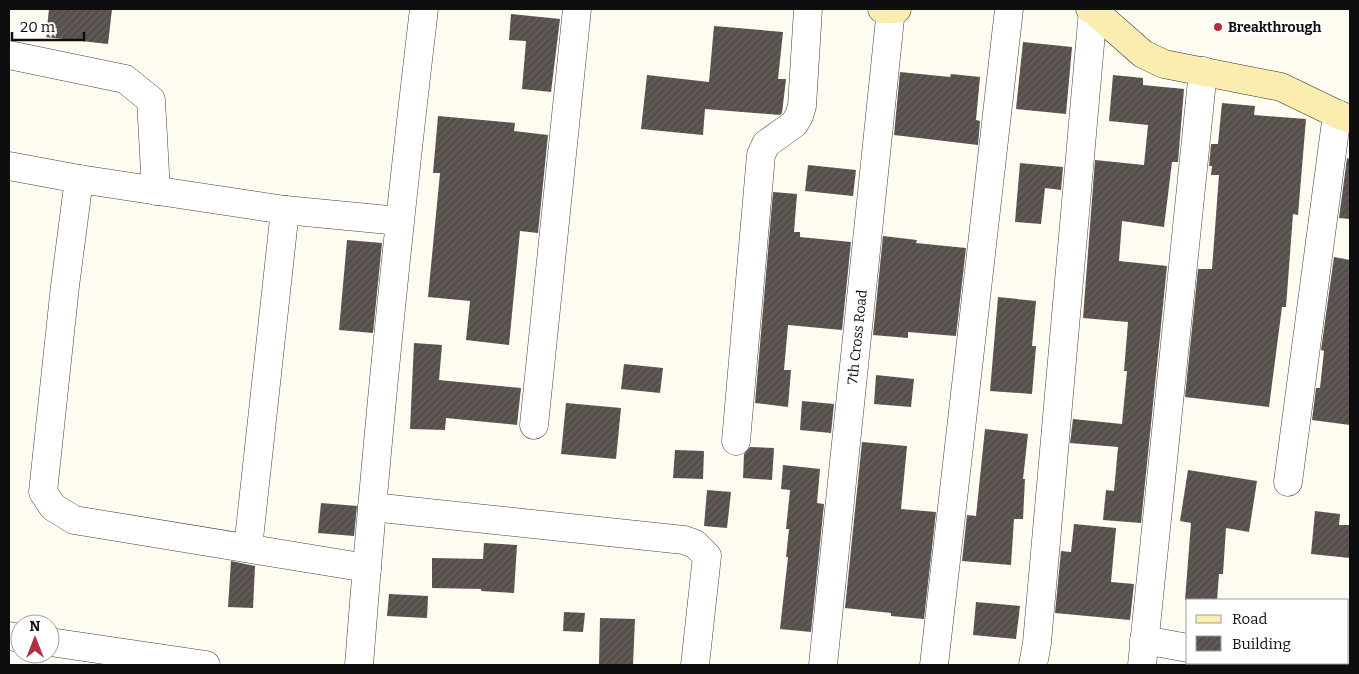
<svg xmlns="http://www.w3.org/2000/svg" width="1359" height="674" viewBox="0 0 1359 674" font-family="Bitter,serif">
  <style>
    .building { fill: url(#building-hatch) }
    .lines { fill: none; stroke-linecap: round; stroke-linejoin: round }
    .street-casing { stroke: #414141; stroke-width: 29 }
    .secondary-casing { stroke: #303030; stroke-width: 29 }
    .street { stroke: #fff; stroke-width: 28 }
    .secondary { stroke: #faedaf; stroke-width: 28 }
    .poi-dot { fill: #b62e3d; stroke: #fff; stroke-width: 2 }
    .labels { text-anchor: middle; stroke-width: 5; stroke-linejoin: round; paint-order: stroke }
    .poi-label { font-size: 14px; font-weight: bold; fill: #0e0e0e; stroke: #fff; text-anchor: start }
    .street-label { font-size: 14px; fill: #0e0e0e; stroke: #fff }
  </style>
  <defs>
    <pattern id="building-hatch" width="6" height="6" patternUnits="userSpaceOnUse" patternTransform="scale(1.25)"><rect width="6" height="6" fill="#564f4b"/><path d="M-1 1l2-2M0 6l6-6M5 7l2-2" fill="none" stroke="#696461"/></pattern>
  </defs>
  <rect width="100%" height="100%" fill="#fefbf0"/>
  <g class="building">
    <path d="M 49,9 L 112,9 L 108,44 L 46,37 Z"/>
    <path d="M 511,14 L 560,19 L 551,92 L 522,89 L 526,41 L 509,40 Z"/>
    <path d="M 714,26 L 783,32 L 778,79 L 786,79 L 782,113 L 780,115 L 705,109 L 703,135 L 641,129 L 647,75 L 709,82 Z"/>
    <path d="M 1023,42 L 1072,47 L 1066,114 L 1016,109 Z"/>
    <path d="M 900,72 L 950,77 L 951,74 L 980,77 L 976,120 L 980,121 L 978,145 L 894,135 Z"/>
    <path d="M 1113,75 L 1143,78 L 1143,85 L 1184,89 L 1178,162 L 1172,162 L 1164,227 L 1122,221 L 1119,261 L 1167,266 L 1141,523 L 1103,520 L 1106,490 L 1114,491 L 1118,447 L 1070,443 L 1073,419 L 1122,424 L 1127,371 L 1124,371 L 1128,322 L 1083,318 L 1095,160 L 1144,165 L 1148,125 L 1109,121 Z"/>
    <path d="M 1222,103 L 1255,106 L 1254,115 L 1306,119 L 1298,215 L 1293,214 L 1286,307 L 1282,307 L 1269,407 L 1185,397 L 1198,269 L 1212,269 L 1219,175 L 1211,175 L 1212,166 L 1209,166 L 1211,144 L 1218,144 Z"/>
    <path d="M 438,116 L 515,123 L 514,131 L 548,135 L 538,233 L 520,231 L 509,345 L 466,340 L 470,301 L 428,297 L 440,173 L 433,173 Z"/>
    <path d="M 1347,158 L 1350,159 L 1350,219 L 1339,218 Z"/>
    <path d="M 1020,163 L 1063,167 L 1061,190 L 1045,188 L 1041,224 L 1015,222 Z"/>
    <path d="M 808,165 L 856,170 L 853,196 L 805,191 Z"/>
    <path d="M 773,192 L 797,194 L 794,232 L 800,232 L 800,237 L 851,242 L 842,330 L 788,325 L 784,370 L 791,370 L 788,407 L 755,403 Z"/>
    <path d="M 883,236 L 917,240 L 916,243 L 966,248 L 956,336 L 908,332 L 908,338 L 873,335 Z"/>
    <path d="M 347,240 L 382,243 L 373,333 L 339,330 Z"/>
    <path d="M 1334,257 L 1350,260 L 1350,425 L 1312,420 L 1316,388 L 1320,388 L 1324,351 L 1321,350 Z"/>
    <path d="M 998,297 L 1036,301 L 1032,346 L 1036,346 L 1032,394 L 990,391 Z"/>
    <path d="M 414,343 L 442,345 L 439,380 L 521,388 L 517,425 L 446,418 L 445,430 L 410,429 Z"/>
    <path d="M 624,364 L 663,368 L 660,393 L 621,389 Z"/>
    <path d="M 876,375 L 914,379 L 911,407 L 874,404 Z"/>
    <path d="M 802,401 L 834,404 L 831,433 L 800,430 Z"/>
    <path d="M 566,403 L 621,408 L 616,459 L 561,454 Z"/>
    <path d="M 985,429 L 1028,434 L 1023,479 L 1025,479 L 1023,519 L 1014,519 L 1011,565 L 962,561 L 967,515 L 976,516 Z"/>
    <path d="M 862,442 L 907,446 L 901,509 L 936,512 L 924,619 L 891,616 L 891,613 L 845,608 Z"/>
    <path d="M 750,447 L 774,448 L 772,480 L 743,478 L 744,454 Z"/>
    <path d="M 675,450 L 704,451 L 703,479 L 673,478 Z"/>
    <path d="M 783,465 L 820,469 L 817,503 L 824,504 L 811,632 L 780,629 L 788,557 L 786,557 L 789,529 L 786,529 L 790,490 L 781,489 Z"/>
    <path d="M 1188,470 L 1257,481 L 1249,532 L 1226,528 L 1223,574 L 1219,574 L 1217,600 L 1185,600 L 1191,523 L 1180,521 Z"/>
    <path d="M 707,490 L 731,492 L 727,528 L 704,526 Z"/>
    <path d="M 321,503 L 357,506 L 354,536 L 318,533 Z"/>
    <path d="M 1315,511 L 1340,514 L 1339,525 L 1350,525 L 1350,558 L 1311,554 Z"/>
    <path d="M 1074,524 L 1116,528 L 1111,582 L 1134,584 L 1130,620 L 1055,613 L 1061,551 L 1071,552 Z"/>
    <path d="M 484,543 L 517,545 L 514,593 L 481,591 L 481,589 L 432,588 L 432,558 L 483,559 Z"/>
    <path d="M 231,561 L 255,566 L 253,608 L 228,607 Z"/>
    <path d="M 389,594 L 428,596 L 427,618 L 387,616 Z"/>
    <path d="M 976,602 L 1020,606 L 1016,639 L 973,635 Z"/>
    <path d="M 564,612 L 585,613 L 583,632 L 563,631 Z"/>
    <path d="M 600,618 L 635,619 L 633,665 L 599,665 Z"/>
  </g>
  <g class="lines">
    <g class="street-casing">
      <g id="street">
        <path d="M 9,55 L 125,79 L 151,100 L 156,191"/>
        <path d="M 9,166 L 79,179 L 285,210 L 399,221"/>
        <path d="M 79,179 L 65,286 L 43,492 L 53,507 L 74,520 L 367,568"/>
        <path d="M 534,425 L 577,9"/>
        <path d="M 736,441 L 761,155 L 766,144 L 794,124 L 799,116 L 802,106 L 808,9"/>
        <path d="M 1288,482 L 1337,114"/>
        <path d="M 372,507 L 684,540 L 695,544 L 707,556 L 695,665"/>
        <path d="M 248,548 L 285,210"/>
        <path d="M 9,636 L 20,638"/>
        <path d="M 1144,640 L 1188,648"/>
        <path d="M 50,642 L 206,665"/>
        <path d="M 1273,663 L 1287,665"/>
        <path d="M 359,665 C 376,446 398,227 424,9"/>
        <path d="M 823,665 L 891,9"/>
        <path d="M 934,665 L 1009,9"/>
        <path d="M 1033,665 L 1037,643 L 1093,10"/>
        <path d="M 1142,665 L 1203,71"/>
      </g>
    </g>
    <g class="secondary-casing">
      <g id="secondary">
        <path d="M 882,9 L 897,9"/>
        <path d="M 1090,9 L 1093,10 L 1143,54 L 1164,64 L 1281,87 L 1337,114 L 1350,119"/>
      </g>
    </g>
    <use href="#street" class="street"/>
    <use href="#secondary" class="secondary"/>
  </g>
  <circle class="poi-dot" cx="1218" cy="27" r="5"/>
  <g class="labels">
    <g class="poi-label">
      <text x="1228" y="32">Breakthrough</text>
    </g>
    <g class="street-label">
      <text transform="translate(857 337) rotate(-84)" y="5">7th Cross Road</text>
    </g>
  </g>
  <rect width="1359" height="674" fill="none" stroke="#0e0e0e" stroke-width="20"/>
  <rect x="1186" y="599" width="162" height="65" fill="#ffffff" stroke="#9f9f9f"/>
  <rect x="1196" y="615" width="25" height="8" fill="#faedaf" stroke="#9f9f9f"/>
  <text x="1232" y="624" font-size="15" fill="#0e0e0e">Road</text>
  <rect x="1196" y="636" width="25" height="15" fill="url(#building-hatch)" stroke="#9f9f9f"/>
  <text x="1232" y="649" font-size="15" fill="#0e0e0e">Building</text>
  <g transform="translate(35 639)"><circle r="24" fill="#ffffff" stroke="#9f9f9f"/>
  <path d="M0-4L9 19L0 12L-9 19Z" fill="#b62e3d"/>
  <text y="-8" font-size="14" font-weight="bold" text-anchor="middle" fill="#0e0e0e">N</text>
  </g>
  <path d="M12 32v8h72v-8" fill="none" stroke="#0e0e0e" stroke-width="2.5"/>
  <text x="20" y="32" font-size="15" fill="#0e0e0e" stroke="#ffffff" stroke-width="4" paint-order="stroke">20 m</text>
</svg>
